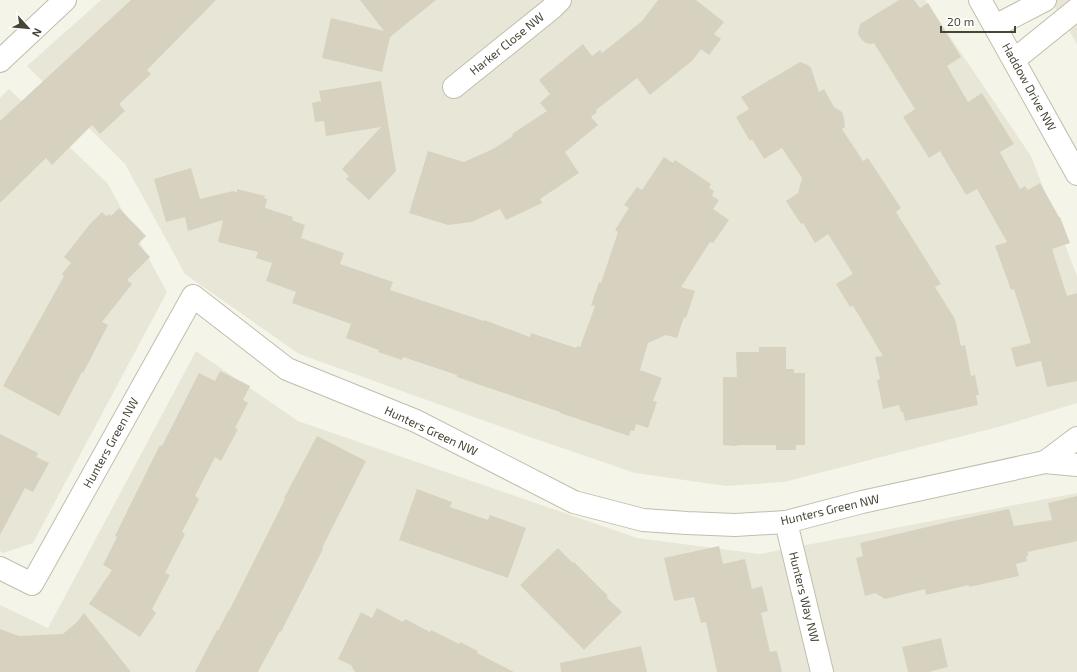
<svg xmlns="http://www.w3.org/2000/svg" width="1077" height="672" viewBox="0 0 1077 672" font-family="'Exo 2',sans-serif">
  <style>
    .residential { fill: #e8e7d7 }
    .building { fill: #d6d2bf }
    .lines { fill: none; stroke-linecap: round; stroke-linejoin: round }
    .minor-casing { stroke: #c0beac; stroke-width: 24 }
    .minor { stroke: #fff; stroke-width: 22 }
    .labels { text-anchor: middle; stroke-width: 4; stroke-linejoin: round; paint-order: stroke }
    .street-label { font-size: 12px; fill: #484537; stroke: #fff }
  </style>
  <rect width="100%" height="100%" fill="#f4f4e9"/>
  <g class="residential">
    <path d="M 101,0 L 925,0 L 1031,156 L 1077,276 L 1077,403 L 1002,426 L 784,482 L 726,486 L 635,473 L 524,435 L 299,354 L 185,274 L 125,164 L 27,66 Z"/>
    <path d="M 1051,0 L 1077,0 L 1077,44 Z"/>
    <path d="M 9,89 L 108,184 L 167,292 L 33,543 L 3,553 L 0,551 L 0,98 Z"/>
    <path d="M 196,351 L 298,421 L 637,538 L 760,554 L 1077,493 L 1077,672 L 0,672 L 0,605 L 48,628 Z"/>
  </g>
  <g class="building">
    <path d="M 131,0 L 216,0 L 147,70 L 151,74 L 119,104 L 125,111 L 100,134 L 92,125 L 52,165 L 46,158 L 0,203 L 0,121 Z"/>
    <path d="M 360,0 L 436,0 L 390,37 L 382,72 L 322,58 L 331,18 L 384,31 Z"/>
    <path d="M 658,0 L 696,0 L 724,22 L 714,34 L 721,39 L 709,55 L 701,49 L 693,60 L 650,95 L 637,78 L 596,110 L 597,112 L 591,117 L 598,125 L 565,152 L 579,173 L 540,199 L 542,203 L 506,220 L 500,209 L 472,222 L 448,225 L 409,213 L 428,151 L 464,162 L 495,148 L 513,136 L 512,134 L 547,111 L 540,103 L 550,94 L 539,80 L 583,44 L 592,56 L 600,50 L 602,53 L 642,21 Z"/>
    <path d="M 899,0 L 914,0 L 920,8 L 928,3 L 961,57 L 947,66 L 968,102 L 982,93 L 1014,144 L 1000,152 L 1020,189 L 1025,186 L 1028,190 L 1040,183 L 1059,217 L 1060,217 L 1070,243 L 1052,249 L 1067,296 L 1077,293 L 1077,381 L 1047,387 L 1041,361 L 1016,367 L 1011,348 L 1031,343 L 1014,289 L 1011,290 L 995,246 L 1007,242 L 977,189 L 966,195 L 940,151 L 929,158 L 903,117 L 915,109 L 874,43 L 871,44 L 866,43 L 862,40 L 859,36 L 858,32 L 860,24 Z"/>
    <path d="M 800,62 L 808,65 L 811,68 L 819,92 L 824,89 L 834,107 L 842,112 L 844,118 L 845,127 L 842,129 L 863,161 L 868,158 L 901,208 L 896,212 L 941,284 L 935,287 L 955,319 L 961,346 L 965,345 L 971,376 L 975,375 L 979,395 L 976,395 L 978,405 L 905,421 L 903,412 L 901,412 L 899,405 L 883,409 L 877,380 L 880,379 L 875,357 L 883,356 L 853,306 L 850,307 L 836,284 L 853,274 L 828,234 L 815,243 L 803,223 L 801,224 L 786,201 L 798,193 L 802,178 L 782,148 L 764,159 L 752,139 L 750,141 L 736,117 L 749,109 L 741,97 Z"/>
    <path d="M 381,81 L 396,171 L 369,200 L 346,179 L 349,176 L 342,169 L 381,127 L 326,136 L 324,121 L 315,122 L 312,103 L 321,101 L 319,91 Z"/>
    <path d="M 664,157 L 673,163 L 675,160 L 711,184 L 709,188 L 714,191 L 712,196 L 719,200 L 713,209 L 729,220 L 713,243 L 710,242 L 681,287 L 695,291 L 686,318 L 684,317 L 677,338 L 666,335 L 648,343 L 640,370 L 662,378 L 653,401 L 657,402 L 648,428 L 636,424 L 634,431 L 631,430 L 629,436 L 560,413 L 560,412 L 483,386 L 457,377 L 457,375 L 403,357 L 402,360 L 378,352 L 379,350 L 346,338 L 351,324 L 292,303 L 296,292 L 266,281 L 272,263 L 256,258 L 258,252 L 218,242 L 223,220 L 188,231 L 185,217 L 166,222 L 154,179 L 191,168 L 200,199 L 233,191 L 237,192 L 237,189 L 265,196 L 264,198 L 267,199 L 265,208 L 293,217 L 292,220 L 305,225 L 301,238 L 344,253 L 340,264 L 393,282 L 390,290 L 484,321 L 484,320 L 530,337 L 531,333 L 576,348 L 577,346 L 580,347 L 595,306 L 591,305 L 599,282 L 601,283 L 618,232 L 615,230 L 629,208 L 624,205 L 637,187 L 642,190 Z"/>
    <path d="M 119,208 L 146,236 L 138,244 L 150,257 L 127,280 L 132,284 L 102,322 L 108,325 L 83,373 L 82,372 L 59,416 L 3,386 L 64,276 L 62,274 L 71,263 L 64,257 L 90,224 L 102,212 L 106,216 L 110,214 L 111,216 Z"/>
    <path d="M 759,347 L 786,347 L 786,369 L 794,369 L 794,373 L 805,373 L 805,445 L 796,445 L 796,450 L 776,450 L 776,445 L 739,445 L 735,446 L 723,445 L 723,377 L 737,377 L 736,352 L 759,352 Z"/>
    <path d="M 220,371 L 250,386 L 243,400 L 248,403 L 235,428 L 238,429 L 221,461 L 215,457 L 195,496 L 199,499 L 182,532 L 185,534 L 165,573 L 170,575 L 152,609 L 156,613 L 140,637 L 89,604 L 112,570 L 103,565 L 117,537 L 115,536 L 149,467 L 160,445 L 162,446 L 199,373 L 215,381 Z"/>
    <path d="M 0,434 L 38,453 L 36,457 L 49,463 L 33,492 L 25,488 L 0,535 Z"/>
    <path d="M 317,436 L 366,461 L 322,548 L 323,549 L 281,632 L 280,631 L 258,672 L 195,672 L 217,630 L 218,631 L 228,611 L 229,611 L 285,499 L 284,498 Z"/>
    <path d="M 417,489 L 452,502 L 450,507 L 488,520 L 490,515 L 526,528 L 508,578 L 399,540 Z"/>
    <path d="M 1077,496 L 1077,541 L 1028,552 L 1028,556 L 1026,556 L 1027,561 L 1016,564 L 1019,576 L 969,587 L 969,585 L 926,595 L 925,589 L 885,599 L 875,593 L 865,596 L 856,558 L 863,556 L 860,543 L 948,522 L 1009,509 L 1014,526 L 1052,520 L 1048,503 Z"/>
    <path d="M 719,546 L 723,564 L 745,559 L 752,589 L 762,586 L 768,611 L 761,613 L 770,652 L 777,651 L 782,672 L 717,672 L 706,622 L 701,623 L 694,597 L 674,601 L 664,558 Z"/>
    <path d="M 558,548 L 573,563 L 574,562 L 608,596 L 606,597 L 622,612 L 584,650 L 520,585 Z"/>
    <path d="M 377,608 L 403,622 L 405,619 L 430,632 L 431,630 L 459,644 L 460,642 L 478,651 L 477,653 L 514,672 L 355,672 L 351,665 L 338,659 L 361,612 L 372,618 Z"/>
    <path d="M 84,613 L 131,672 L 0,672 L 0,629 L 19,636 L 63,634 L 77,622 Z"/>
    <path d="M 941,638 L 948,667 L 929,672 L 908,672 L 902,647 Z"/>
    <path d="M 641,646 L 647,672 L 561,672 L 560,663 Z"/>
  </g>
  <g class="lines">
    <g class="minor-casing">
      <g id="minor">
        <path d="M 980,0 L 1077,174"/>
        <path d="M 995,26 L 1045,0"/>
        <path d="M 1014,60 L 1077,9"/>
        <path d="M 0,61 L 65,0"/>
        <path d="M 454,87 L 551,9 L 560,0"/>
        <path d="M 1045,462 L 1077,438"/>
        <path d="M 786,522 L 822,672"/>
        <path d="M 0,568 L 32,584 L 193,296 L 287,369 L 416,421 L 574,502 L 643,520 L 687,523 L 735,525 L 786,522 L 862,502 L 1045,462 L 1077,465"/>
      </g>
    </g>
    <use href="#minor" class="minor"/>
  </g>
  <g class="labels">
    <g class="street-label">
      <text transform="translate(507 44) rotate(-39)" y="4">Harker Close NW</text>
      <text transform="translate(1029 87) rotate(61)" y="4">Haddow Drive NW</text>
      <text transform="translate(431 431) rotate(25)" y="4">Hunters Green NW</text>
      <text transform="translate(111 443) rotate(-61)" y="4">Hunters Green NW</text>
      <text transform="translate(830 510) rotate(-13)" y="4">Hunters Green NW</text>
      <text transform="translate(804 597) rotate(76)" y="4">Hunters Way NW</text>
    </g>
  </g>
  <g transform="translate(28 28) rotate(117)" stroke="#ffffff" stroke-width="3" paint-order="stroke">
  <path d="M0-3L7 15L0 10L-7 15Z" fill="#484537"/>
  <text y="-6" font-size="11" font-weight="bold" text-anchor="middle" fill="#484537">N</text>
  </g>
  <path d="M941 26v6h74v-6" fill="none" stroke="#484537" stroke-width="2"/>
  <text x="947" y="26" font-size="12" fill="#484537" stroke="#ffffff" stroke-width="3" paint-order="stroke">20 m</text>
</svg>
